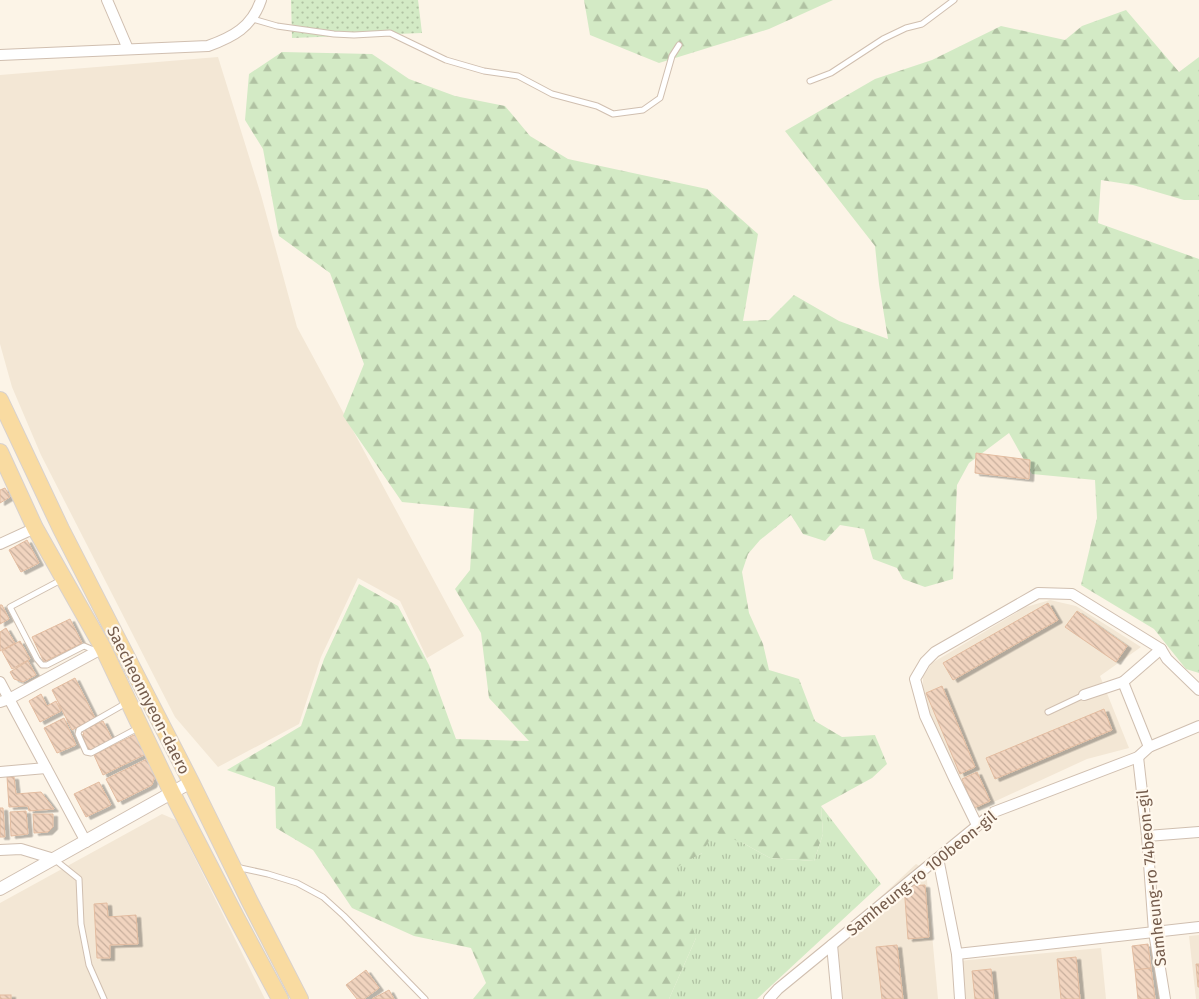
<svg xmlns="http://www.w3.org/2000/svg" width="1199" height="999" viewBox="0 0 1199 999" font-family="'Fira Sans',sans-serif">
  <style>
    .residential { fill: #f3e7d5 }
    .grass { fill: url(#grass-dots) }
    .forest { fill: url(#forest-firs) }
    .park { fill: url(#park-tufts) }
    .building { fill: url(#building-back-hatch); stroke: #e3bca0; filter: url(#shadow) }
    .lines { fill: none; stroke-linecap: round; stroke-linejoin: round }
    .service-casing { stroke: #d0bfb0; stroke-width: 7 }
    .minor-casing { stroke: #d0bfb0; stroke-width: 12 }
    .tertiary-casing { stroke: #d0bfb0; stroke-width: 14 }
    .primary-casing { stroke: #d8d1cd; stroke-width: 18 }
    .service { stroke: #fff; stroke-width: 5 }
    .minor { stroke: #fff; stroke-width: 10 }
    .tertiary { stroke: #fff; stroke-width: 12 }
    .primary { stroke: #f9dba1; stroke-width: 16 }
    .labels { text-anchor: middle; stroke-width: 4.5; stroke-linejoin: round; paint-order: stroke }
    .street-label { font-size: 16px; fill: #755c4c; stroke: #fff8ed }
  </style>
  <defs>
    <pattern id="grass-dots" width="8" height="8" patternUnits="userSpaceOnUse" patternTransform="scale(1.25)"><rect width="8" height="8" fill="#d3eac5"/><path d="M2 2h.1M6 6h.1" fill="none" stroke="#b0c1a2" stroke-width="1.8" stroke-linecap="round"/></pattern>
    <pattern id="forest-firs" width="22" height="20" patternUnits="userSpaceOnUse" patternTransform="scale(1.25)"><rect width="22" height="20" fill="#d3eac5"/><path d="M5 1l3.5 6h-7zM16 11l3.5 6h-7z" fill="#b0c1a2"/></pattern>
    <pattern id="park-tufts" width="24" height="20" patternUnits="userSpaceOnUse" patternTransform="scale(1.25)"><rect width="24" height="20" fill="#d3eac5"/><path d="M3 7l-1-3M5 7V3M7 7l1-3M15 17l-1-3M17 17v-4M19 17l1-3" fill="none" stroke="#b0c1a2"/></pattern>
    <pattern id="building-back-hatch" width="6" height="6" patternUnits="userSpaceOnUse" patternTransform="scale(1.25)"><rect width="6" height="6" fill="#f1d4bf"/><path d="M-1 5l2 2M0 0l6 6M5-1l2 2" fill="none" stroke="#c8af9d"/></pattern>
    <filter id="shadow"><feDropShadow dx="4.5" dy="2.5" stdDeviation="0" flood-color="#0004"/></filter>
  </defs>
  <rect width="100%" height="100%" fill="#fcf4e7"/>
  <g class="residential">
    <path d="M 218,57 L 261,195 L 297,327 L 464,636 L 427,658 L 400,601 L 358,578 L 321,657 L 299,724 L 218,767 L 175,717 L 41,455 L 12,387 L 0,344 L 0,75 Z"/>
    <path d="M 1050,600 L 1076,606 L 1141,647 L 1100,676 L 1129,748 L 1087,759 L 972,812 L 923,696 L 923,677 L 932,663 L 1026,607 Z"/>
    <path d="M 162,814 L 176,820 L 265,999 L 0,999 L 0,903 Z"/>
    <path d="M 916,864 L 926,870 L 938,999 L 842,999 L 836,939 Z"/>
    <path d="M 1199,935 L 1199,999 L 1196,999 L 1189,936 Z"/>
    <path d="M 1101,948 L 1106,999 L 962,999 L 958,961 Z"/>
  </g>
  <path class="grass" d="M 291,0 L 418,0 L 422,33 L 292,38 Z"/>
  <g class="forest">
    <path d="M 584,0 L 833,0 L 769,29 L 659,63 L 590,35 Z"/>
    <path d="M 1126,10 L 1179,72 L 1199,57 L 1199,200 L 1184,200 L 1133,185 L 1101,180 L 1098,223 L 1199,259 L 1199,673 L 1186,669 L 1154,629 L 1081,585 L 1097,518 L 1095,480 L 1032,474 L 1009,433 L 969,463 L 957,485 L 953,579 L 925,587 L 903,579 L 897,568 L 873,559 L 864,529 L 840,525 L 825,541 L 803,534 L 791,515 L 760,540 L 748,554 L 742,572 L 749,613 L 763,644 L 769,670 L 799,679 L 815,721 L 842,737 L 875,735 L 887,764 L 872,778 L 821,806 L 823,834 L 814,861 L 770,858 L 743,843 L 702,853 L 689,861 L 696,938 L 669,999 L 473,999 L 486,983 L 471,948 L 414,936 L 352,908 L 313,850 L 276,828 L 275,787 L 227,770 L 301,726 L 324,659 L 359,584 L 398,606 L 429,665 L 456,739 L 529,741 L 489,698 L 481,633 L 455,589 L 470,570 L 474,509 L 402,502 L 343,416 L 364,364 L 330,273 L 279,236 L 263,149 L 245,120 L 249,74 L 282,52 L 372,54 L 409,79 L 455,96 L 505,106 L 530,136 L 568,159 L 707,189 L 758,234 L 743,321 L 769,320 L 794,295 L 839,321 L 888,339 L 879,284 L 875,246 L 785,131 L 875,79 L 932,60 L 1001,26 L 1065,40 L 1082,26 Z"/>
  </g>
  <path class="park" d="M 821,806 L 881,884 L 757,999 L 669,999 L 696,938 L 672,870 L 702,853 L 714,832 L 743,843 L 770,858 L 814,861 L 823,834 Z"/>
  <g class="building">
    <path d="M 976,453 L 1030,460 L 1029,479 L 975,473 Z"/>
    <path d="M 5,488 L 10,497 L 0,503 L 0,490 Z"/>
    <path d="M 27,540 L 39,563 L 21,572 L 9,550 Z"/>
    <path d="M 1048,603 L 1058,620 L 953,680 L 943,663 Z"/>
    <path d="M 0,605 L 2,605 L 9,619 L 0,624 Z"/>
    <path d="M 1077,611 L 1127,646 L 1116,662 L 1065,627 Z"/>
    <path d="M 70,619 L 82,643 L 44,662 L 32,637 Z"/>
    <path d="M 6,628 L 15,643 L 0,651 L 0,632 Z"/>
    <path d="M 20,641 L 30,659 L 12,669 L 2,651 Z"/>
    <path d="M 28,661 L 36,675 L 23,682 L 14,679 L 10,672 Z"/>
    <path d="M 75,678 L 95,718 L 72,730 L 52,690 Z"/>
    <path d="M 942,686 L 975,767 L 960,774 L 926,693 Z"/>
    <path d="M 41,694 L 47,706 L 56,701 L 61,711 L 40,722 L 29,701 Z"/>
    <path d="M 1104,709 L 1112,730 L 995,779 L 986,758 Z"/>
    <path d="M 64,718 L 76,745 L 57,753 L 44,728 Z"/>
    <path d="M 103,721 L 112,739 L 89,751 L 82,735 L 84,734 L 82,731 Z"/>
    <path d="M 138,733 L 148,753 L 103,775 L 94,755 Z"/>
    <path d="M 149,758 L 156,772 L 152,785 L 118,802 L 106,779 Z"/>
    <path d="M 977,772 L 990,801 L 974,808 L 962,779 Z"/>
    <path d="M 7,777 L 14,777 L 16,794 L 41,792 L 54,809 L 29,811 L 28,806 L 9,807 Z"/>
    <path d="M 99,782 L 111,805 L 86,817 L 74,794 Z"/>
    <path d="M 0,808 L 3,808 L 5,837 L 0,837 Z"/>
    <path d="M 26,811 L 28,834 L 11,836 L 10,812 Z"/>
    <path d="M 33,814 L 53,814 L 53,827 L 48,832 L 34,833 Z"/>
    <path d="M 925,885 L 929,937 L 908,939 L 904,886 Z"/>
    <path d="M 107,903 L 108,917 L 136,915 L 138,944 L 110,945 L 110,958 L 97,958 L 94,904 Z"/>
    <path d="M 1148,944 L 1151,968 L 1135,970 L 1132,946 Z"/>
    <path d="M 897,945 L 903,999 L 882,999 L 876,947 Z"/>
    <path d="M 1076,957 L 1080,999 L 1061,999 L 1057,959 Z"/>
    <path d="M 1196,964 L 1199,964 L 1199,987 L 1198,987 Z"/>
    <path d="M 1151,968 L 1155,999 L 1138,999 L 1135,970 Z"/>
    <path d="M 991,969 L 994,999 L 975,999 L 972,971 Z"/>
    <path d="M 366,970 L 379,988 L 364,999 L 357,999 L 346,985 Z"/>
    <path d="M 389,990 L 394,999 L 372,999 Z"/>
    <rect x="0" y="995" width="11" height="4"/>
  </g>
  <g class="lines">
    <g class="service-casing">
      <g id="service">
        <path d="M 253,19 L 277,26 L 334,34 L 354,35 L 390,33 L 446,60 L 484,71 L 518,76 L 552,94 L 597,106 L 613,114 L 643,110 L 660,98 L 672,56 L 679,45"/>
        <path d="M 810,81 L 831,73 L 883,39 L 906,28 L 922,24 L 954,0"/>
        <path d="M 61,580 L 10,607 L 37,659 L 42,665 L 47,665 L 84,646 L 96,651"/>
        <path d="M 125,701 L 121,706 L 79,730 L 78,734 L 86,752 L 91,753 L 138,728"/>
        <path d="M 1048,712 L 1084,695"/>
        <path d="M 54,859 L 79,879 L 81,924 L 89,965 L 104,999"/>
        <path d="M 236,867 L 268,874 L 297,883 L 323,897 L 344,916 L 425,999"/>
      </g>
    </g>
    <g class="minor-casing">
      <g id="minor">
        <path d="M 107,0 L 128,49"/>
        <path d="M 0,55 L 208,46 C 233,37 252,27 261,0"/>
        <path d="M 0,544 L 35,528"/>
        <path d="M 0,682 L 86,842"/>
        <path d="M 1123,682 L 1161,649"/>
        <path d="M 1084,695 L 1123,682 L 1149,747"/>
        <path d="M 0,702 L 9,699 L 103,648"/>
        <path d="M 1138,757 L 1147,836 L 1154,932 L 1165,999"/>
        <path d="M 0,772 L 46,768"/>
        <path d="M 977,825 L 954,778 L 925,716 L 915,679 L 925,662 L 935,652 L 1038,593 L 1072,594 L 1161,649 L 1167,659 L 1199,690"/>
        <path d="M 1147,836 L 1199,832"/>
        <path d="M 0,850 L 21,849 L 54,859"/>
        <path d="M 938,858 L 957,954 L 960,999"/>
        <path d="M 832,945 L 837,999"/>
        <path d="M 957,954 L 1199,927"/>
        <path d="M 769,999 L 778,989 L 994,812 L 1138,757 L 1149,747 L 1199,726"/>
      </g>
    </g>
    <g class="tertiary-casing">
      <path id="tertiary" d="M 0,889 L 191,782"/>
    </g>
    <g class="primary-casing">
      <g id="primary">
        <path d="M 0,400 L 61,529 L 191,782 L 249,900 L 300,999"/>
        <path d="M 0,452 L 35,528 L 103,648 L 172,793 L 236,917 L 280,999"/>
      </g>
    </g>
    <use href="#service" class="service"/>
    <use href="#minor" class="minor"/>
    <use href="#tertiary" class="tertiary"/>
    <use href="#primary" class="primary"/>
  </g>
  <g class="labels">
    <g class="street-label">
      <text transform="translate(149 700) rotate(63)" y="6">Saecheonnyeon-daero</text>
      <text transform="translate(921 873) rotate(-39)" y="6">Samheung-ro 100beon-gil</text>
      <text transform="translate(1151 878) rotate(-96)" y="6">Samheung-ro 74beon-gil</text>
    </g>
  </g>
</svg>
